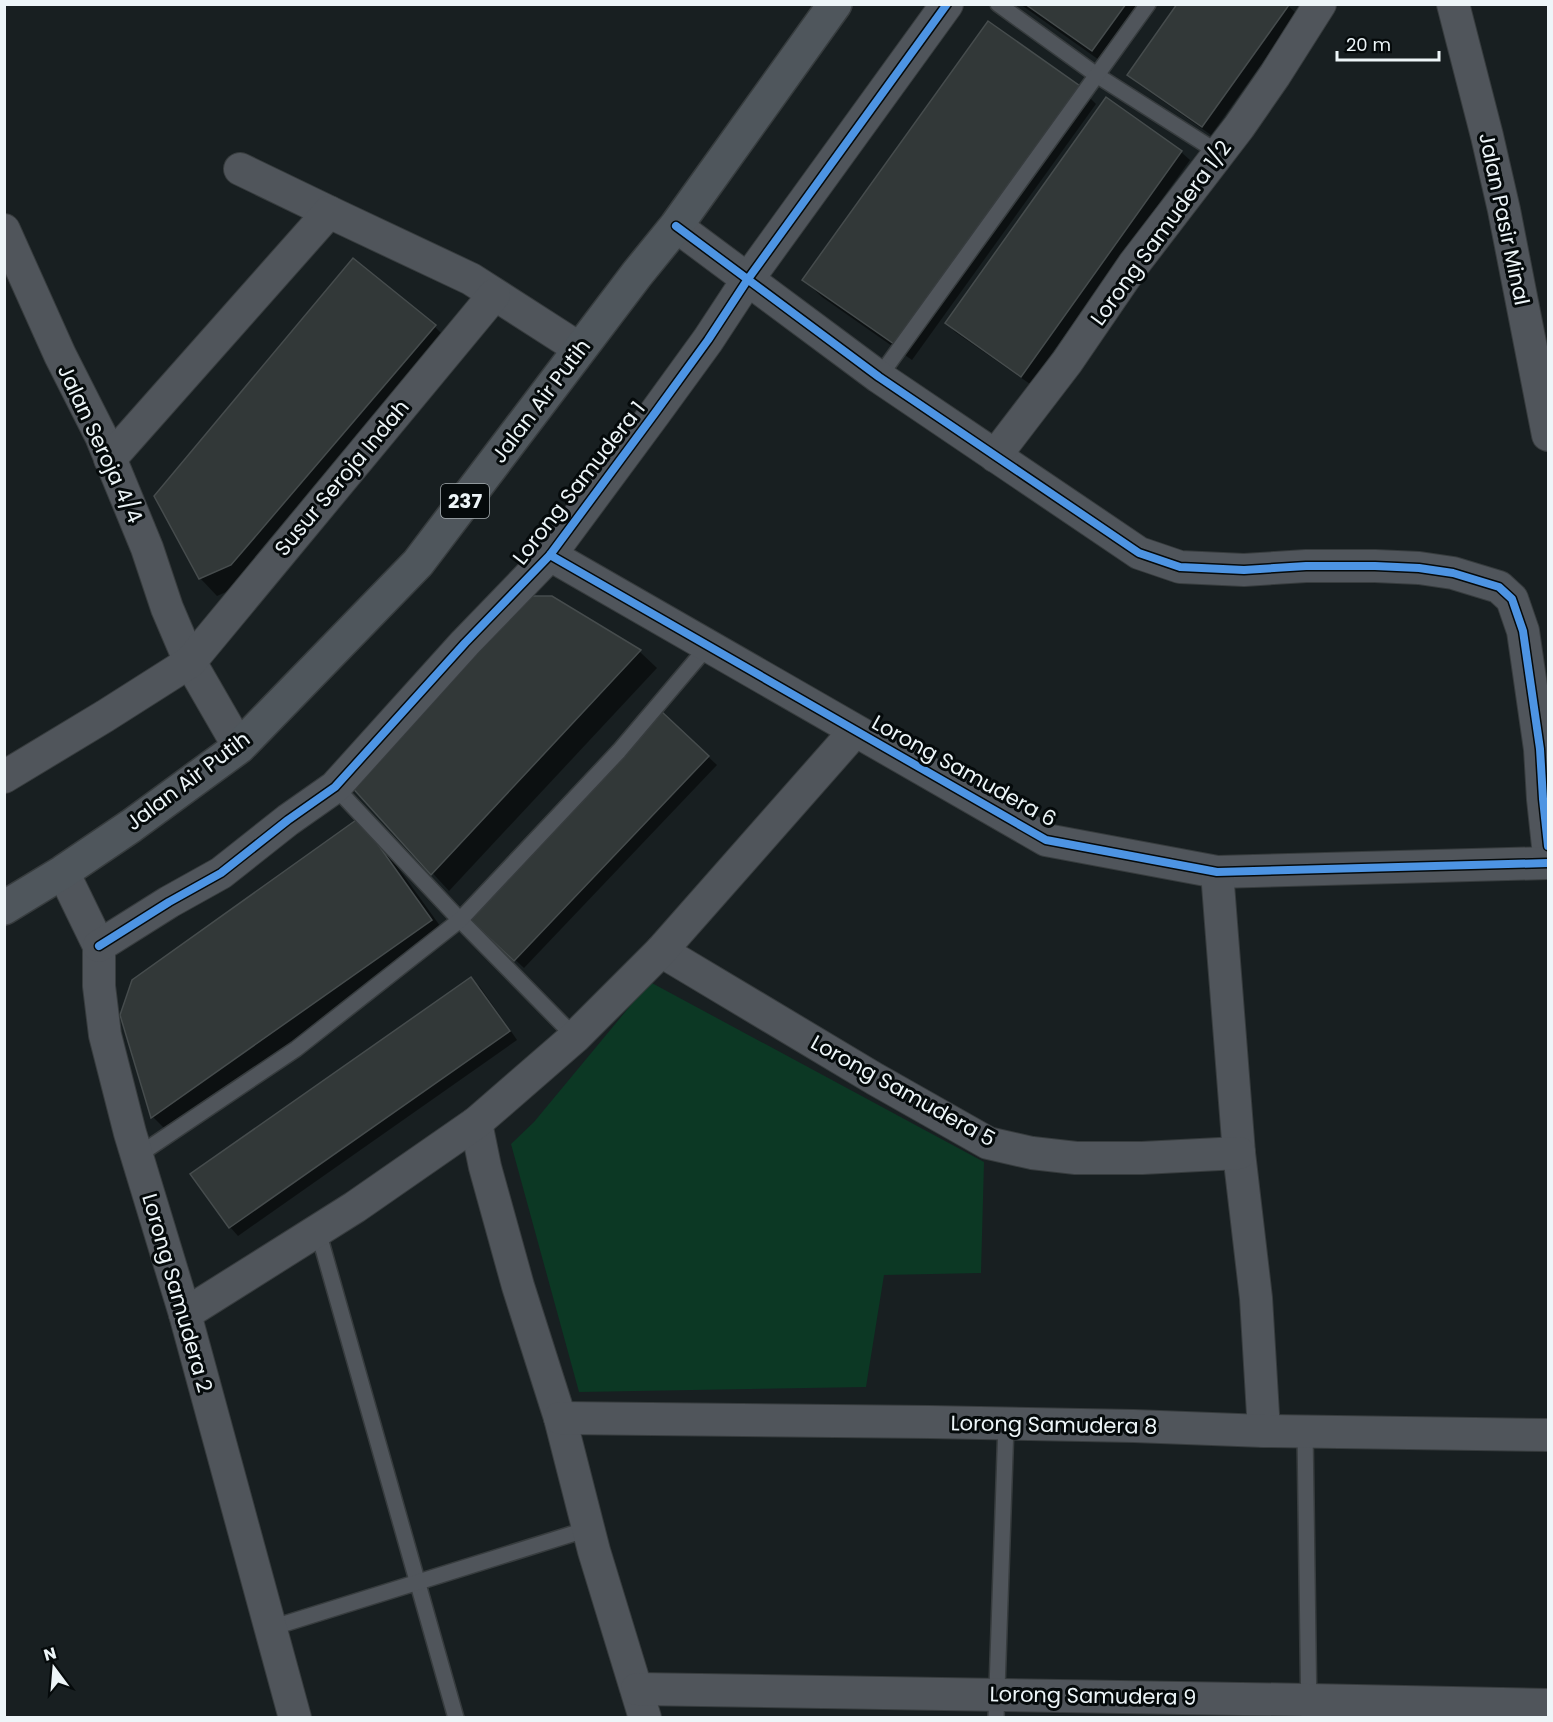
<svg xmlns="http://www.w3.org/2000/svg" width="1553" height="1722" viewBox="0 0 1553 1722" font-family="Poppins,sans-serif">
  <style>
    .green { fill: #0c3824 }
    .shadow { fill: #0007 }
    .building { fill: #323838; stroke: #464c4d; stroke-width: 1.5 }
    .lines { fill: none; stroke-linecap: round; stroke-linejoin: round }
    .service-casing { stroke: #373c3e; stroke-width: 18 }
    .minor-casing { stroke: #373c3e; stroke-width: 34 }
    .primary-casing { stroke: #373c3e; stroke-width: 36 }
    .service { stroke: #50555b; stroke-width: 15 }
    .minor { stroke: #50555b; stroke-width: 32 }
    .primary { stroke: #4f565c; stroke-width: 33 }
    .cycleway-casing { stroke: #050a0b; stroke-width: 11 }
    .cycleway { stroke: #4d94e3; stroke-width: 8 }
    .labels { text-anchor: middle; stroke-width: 6; stroke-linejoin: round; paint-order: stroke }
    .shield { fill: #050a0b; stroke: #a7aeb1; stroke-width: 1.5 }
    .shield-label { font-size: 20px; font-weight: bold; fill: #edf5f8 }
    .street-label { font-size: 21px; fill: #edf5f8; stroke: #050a0b }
  </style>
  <rect width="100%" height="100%" fill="#181f21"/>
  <path class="green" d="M 650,982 L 984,1162 L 981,1273 L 884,1275 L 866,1387 L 579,1392 L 511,1144 L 534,1122 Z"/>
  <g class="shadow">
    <path d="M 1020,4 L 1155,4 L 1109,67 Z"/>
    <path d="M 1178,4 L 1286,4 L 1297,14 L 1211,135 L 1137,83 L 1129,75 Z"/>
    <path d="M 1079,87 L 1096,104 L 912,360 L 822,297 L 804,280 Z"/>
    <path d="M 1181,152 L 1190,160 L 1030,384 L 955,332 L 947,323 Z"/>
    <path d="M 435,327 L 452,344 L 249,582 L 217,596 L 200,578 Z"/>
    <path d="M 552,598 L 640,652 L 657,668 L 449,891 L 351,784 Z"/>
    <path d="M 661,713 L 717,765 L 524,968 L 477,925 Z"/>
    <path d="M 376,837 L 448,937 L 170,1134 L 153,1117 L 122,1015 Z"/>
    <path d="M 471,979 L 480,987 L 517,1040 L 238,1236 L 230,1227 Z"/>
  </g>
  <g class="building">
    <path d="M 1025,4 L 1126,4 L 1092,51 Z"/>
    <path d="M 1177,4 L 1289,5 L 1202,127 L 1127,75 Z"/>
    <path d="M 988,21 L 1080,86 L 894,344 L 802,280 Z"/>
    <path d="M 1106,97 L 1182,151 L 1021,377 L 945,323 Z"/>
    <path d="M 353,258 L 436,325 L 231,565 L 199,579 L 154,496 Z"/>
    <path d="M 517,596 L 552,596 L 641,650 L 431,875 L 349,784 Z"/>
    <path d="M 661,711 L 709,756 L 514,961 L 466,916 Z"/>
    <path d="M 359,818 L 432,920 L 151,1118 L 120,1015 L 132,980 Z"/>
    <path d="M 471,977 L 510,1031 L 229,1228 L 190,1174 Z"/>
  </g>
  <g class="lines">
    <g class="service-casing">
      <g id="service">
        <path d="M 998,4 L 1098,76 L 1219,153"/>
        <path d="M 879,377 L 1148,4"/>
        <path d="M 335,787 L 460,920 L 575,1037"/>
        <path d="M 137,1156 L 296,1049 L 460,920 L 619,751 L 708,646"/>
        <path d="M 318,1231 L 456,1718"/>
        <path d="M 1305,1431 L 1309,1718"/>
        <path d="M 271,1628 L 588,1529"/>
        <path d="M 996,1718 L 1006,1424"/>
      </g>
    </g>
    <g class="minor-casing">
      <g id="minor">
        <path d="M 1453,4 L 1487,136 L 1504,210 L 1548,435"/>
        <path d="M 240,169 L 329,212"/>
        <path d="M 676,226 L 879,377 L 1139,553 L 1180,567 L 1244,570 L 1306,566 L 1375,566 L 1419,568 L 1453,573 L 1499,587 L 1512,599 L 1523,631 L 1540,749 L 1543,799 L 1548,846"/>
        <path d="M 4,230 L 60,355 L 101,436 L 147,548 L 167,608 L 190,662 L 239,747"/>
        <path d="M 995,456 L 1067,362 L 1134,264 L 1239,127 L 1275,75 L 1320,4"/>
        <path d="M 110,459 L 329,212 L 471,279 L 580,349"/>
        <path d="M 550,555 L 1046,840 L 1217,872 L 1548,863"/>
        <path d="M 4,777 L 105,716 L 190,662 L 494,295"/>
        <path d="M 63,872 L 99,946 L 99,986 L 105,1035 L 130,1133 L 185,1314 L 295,1718"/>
        <path d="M 1217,872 L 1239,1153 L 1256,1298 L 1264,1431"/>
        <path d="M 99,946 L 169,902 L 221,873 L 288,820 L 335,787 L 465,643 L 550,555 L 655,413 L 708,340 L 748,279 L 947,4"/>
        <path d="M 661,951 L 875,1079 L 988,1143 L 1032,1153 L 1076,1158 L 1142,1158 L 1239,1153"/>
        <path d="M 476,1123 L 485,1167 L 518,1286 L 560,1418 L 594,1551 L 645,1718"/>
        <path d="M 185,1314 L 355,1207 L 476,1123 L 575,1037 L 661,951 L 855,731"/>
        <path d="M 560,1418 L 930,1422 L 1134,1426 L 1264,1431 L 1548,1435"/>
        <path d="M 637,1689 L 1309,1700 L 1548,1705"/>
      </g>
    </g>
    <g class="primary-casing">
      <path id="primary" d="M 4,908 L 63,872 L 131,826 L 239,747 L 418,563 L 637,274 L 676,226 L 835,4"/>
    </g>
    <use href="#service" class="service"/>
    <use href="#minor" class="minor"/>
    <use href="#primary" class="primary"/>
    <g class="cycleway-casing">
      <g id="cycleway">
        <path d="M 676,226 L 879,377 L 1139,553 L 1180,567 L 1244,570 L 1306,566 L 1375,566 L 1419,568 L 1453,573 L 1499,587 L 1512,599 L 1523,631 L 1540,749 L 1543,799 L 1548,846"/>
        <path d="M 550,555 L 1046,840 L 1217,872 L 1548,863"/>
        <path d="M 99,946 L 169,902 L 221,873 L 288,820 L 335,787 L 465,643 L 550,555 L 655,413 L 708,340 L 748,279 L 947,4"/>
      </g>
    </g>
    <use href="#cycleway" class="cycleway"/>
  </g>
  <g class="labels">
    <rect class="shield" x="441" y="484" width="48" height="34" rx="4.5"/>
    <g class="shield-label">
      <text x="465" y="508">237</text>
    </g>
    <g class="street-label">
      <text transform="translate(1504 219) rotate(78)" y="7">Jalan Pasir Minal</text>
      <text transform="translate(1161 233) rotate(-54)" y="7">Lorong Samudera 1/2</text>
      <text transform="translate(541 401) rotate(-53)" y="7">Jalan Air Putih</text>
      <text transform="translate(100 444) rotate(65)" y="7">Jalan Seroja 4/4</text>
      <text transform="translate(342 478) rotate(-50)" y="7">Susur Seroja Indah</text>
      <text transform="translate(579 483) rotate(-52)" y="7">Lorong Samudera 1</text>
      <text transform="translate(964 771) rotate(29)" y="7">Lorong Samudera 6</text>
      <text transform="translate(188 781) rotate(-37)" y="7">Jalan Air Putih</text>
      <text transform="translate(903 1091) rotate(29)" y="7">Lorong Samudera 5</text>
      <text transform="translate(177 1293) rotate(74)" y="7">Lorong Samudera 2</text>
      <text transform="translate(1054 1425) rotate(1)" y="7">Lorong Samudera 8</text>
      <text transform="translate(1093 1696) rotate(1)" y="7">Lorong Samudera 9</text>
    </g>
  </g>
  <rect width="1553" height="1722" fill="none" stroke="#edf5f8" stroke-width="12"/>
  <g transform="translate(54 1668) rotate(344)" stroke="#050a0b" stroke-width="4.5" paint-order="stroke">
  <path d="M0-4.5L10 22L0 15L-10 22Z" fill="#edf5f8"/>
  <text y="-9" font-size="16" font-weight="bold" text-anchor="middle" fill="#edf5f8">N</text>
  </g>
  <path d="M1337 51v9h102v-9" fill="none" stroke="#edf5f8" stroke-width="3"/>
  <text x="1346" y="51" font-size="18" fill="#edf5f8" stroke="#050a0b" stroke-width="4.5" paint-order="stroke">20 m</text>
</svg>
